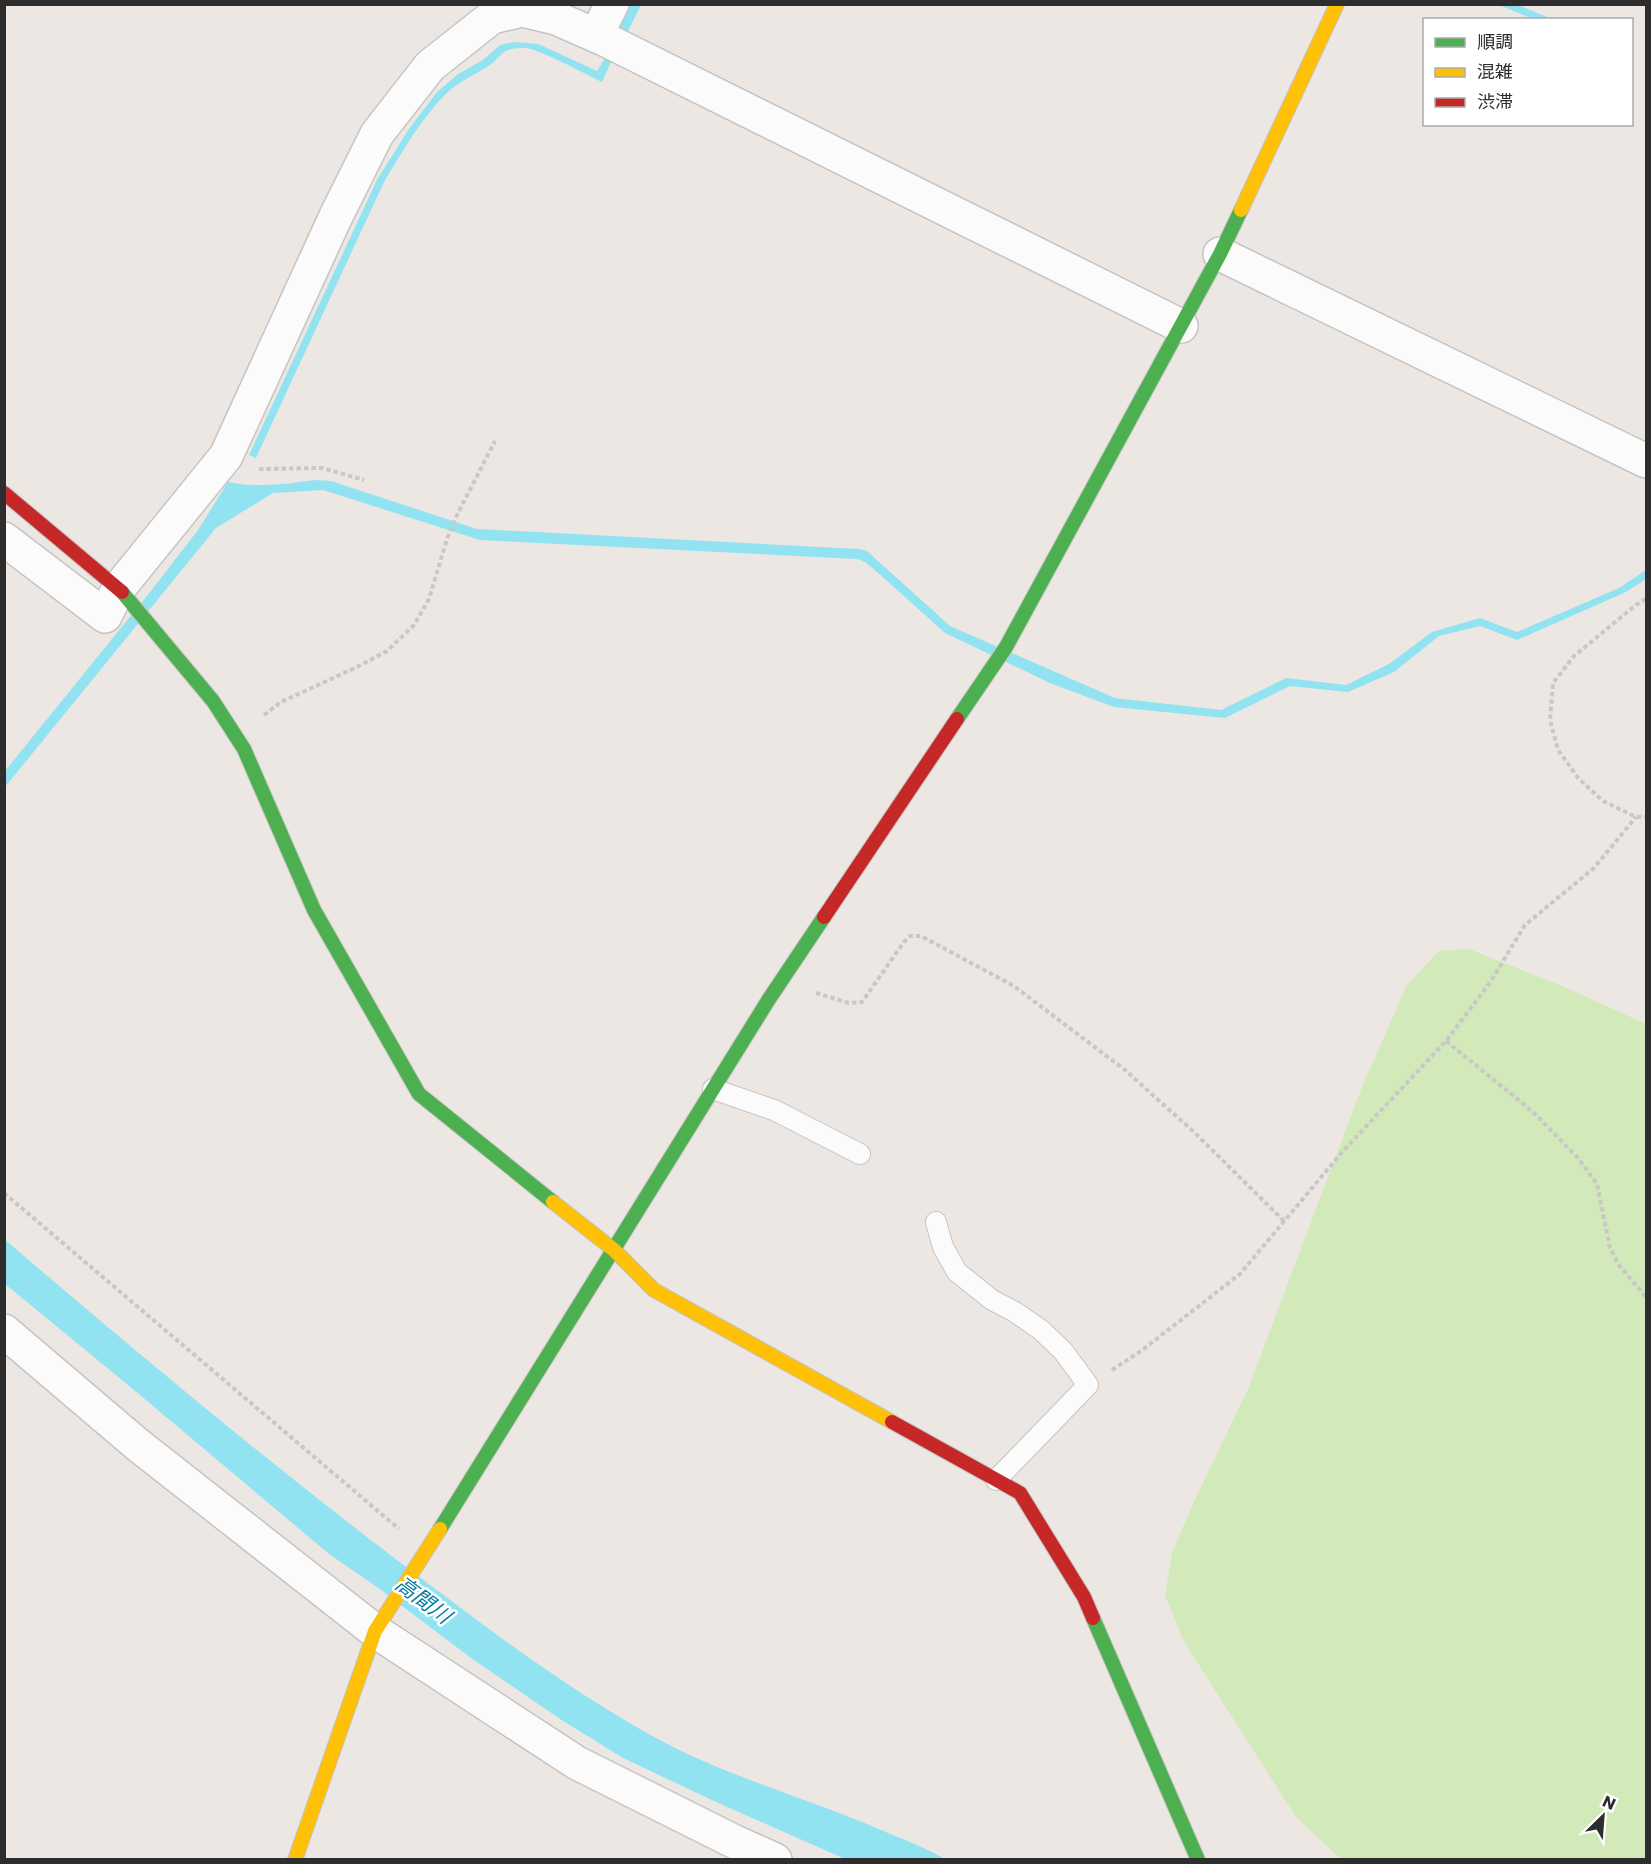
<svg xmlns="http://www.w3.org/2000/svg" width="1651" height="1864" viewBox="0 0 1651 1864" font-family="Poppins,'Noto Sans JP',sans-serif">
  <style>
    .green { fill: #d2e9b9 }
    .water { fill: #92e3f1 }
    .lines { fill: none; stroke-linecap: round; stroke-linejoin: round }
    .stream { stroke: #92e3f1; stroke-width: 10 }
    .lane-casing { stroke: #c5c4c3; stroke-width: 22 }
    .street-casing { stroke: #c5c4c3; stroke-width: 36 }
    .fast-casing { stroke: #c5c4c3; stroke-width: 16 }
    .slow-casing { stroke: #c5c4c3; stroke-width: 16 }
    .jam-casing { stroke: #c5c4c3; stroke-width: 16 }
    .path { stroke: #c8c8c8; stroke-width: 4; stroke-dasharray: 4.5 3; stroke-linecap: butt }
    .lane { stroke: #fcfbfb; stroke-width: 20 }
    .street { stroke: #fcfbfb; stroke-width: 33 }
    .fast { stroke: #4caf50; stroke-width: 14 }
    .slow { stroke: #ffc107; stroke-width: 14 }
    .jam { stroke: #c62828; stroke-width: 14 }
    .labels { text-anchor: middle; stroke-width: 5; stroke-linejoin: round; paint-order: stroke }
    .water-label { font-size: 21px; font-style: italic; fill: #047da3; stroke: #fff }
  </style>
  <rect width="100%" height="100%" fill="#ece7e2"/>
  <path class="green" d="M 1469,949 L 1562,986 L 1646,1024 L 1646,1859 L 1341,1859 L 1296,1817 L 1183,1640 L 1165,1595 L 1172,1553 L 1191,1508 L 1248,1389 L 1362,1087 L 1407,985 L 1439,951 Z"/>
  <g class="water">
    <path d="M 1499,5 L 1518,5 L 1552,19 L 1533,19 Z"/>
    <path d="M 617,38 L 622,38 L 602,82 C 587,75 539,49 526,48 C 500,47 504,56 487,67 C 474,75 460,81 448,92 C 425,113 400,155 384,182 L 256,458 L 249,455 L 377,180 L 409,129 L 437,92 L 458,74 L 483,60 L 500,45 L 514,42 L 538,44 L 597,71 Z"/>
    <path d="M 316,480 L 331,481 L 477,529 L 859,549 L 867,551 L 950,626 L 1115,698 L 1221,710 L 1286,678 L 1346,685 L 1389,664 L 1432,632 L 1480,618 L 1517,632 L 1619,588 L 1646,570 L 1646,579 L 1626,592 L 1517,640 L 1480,626 L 1439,636 L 1394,672 L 1348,692 L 1290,686 L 1225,718 L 1114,707 L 1050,683 L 945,633 L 877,572 L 865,562 L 857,559 L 480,540 L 323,490 L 273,493 L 216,528 L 5,787 L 5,771 L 150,592 L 198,530 L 228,482 C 258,488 286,484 316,480 Z"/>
    <path d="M 4,1239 C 132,1348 260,1456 393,1557 C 478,1621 563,1687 656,1738 C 729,1778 812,1799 888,1833 C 908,1841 927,1849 945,1859 L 845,1859 L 714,1801 L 623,1758 L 560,1719 L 471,1658 L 377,1587 L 329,1554 L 128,1385 L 5,1284 Z"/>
  </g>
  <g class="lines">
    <path class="stream" d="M 617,42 L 636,4"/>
    <g class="lane-casing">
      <g id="lane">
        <path d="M 713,1089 L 774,1110 L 860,1154"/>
        <path d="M 936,1222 L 943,1247 L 957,1272 L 992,1300 L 1015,1312 L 1041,1330 L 1063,1351 L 1088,1385 L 996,1480"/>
      </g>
    </g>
    <g class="street-casing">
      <g id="street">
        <path d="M 596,35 L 612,4"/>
        <path d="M 1220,254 L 1646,461"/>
        <path d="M 4,539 L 105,616 L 119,588 L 226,456 L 336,216 L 377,134 L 430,66 L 492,17 L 522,10 L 556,18 L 606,40 L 1181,326"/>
        <path d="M 4,1331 L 138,1445 L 375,1631 L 577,1763 L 735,1842 L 775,1860"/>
      </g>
    </g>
    <g class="fast-casing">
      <g id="fast">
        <path d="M 122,592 L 213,701 L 244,749 L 314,910 L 419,1094 L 553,1202"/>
        <path d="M 957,719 L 1006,647 L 1220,254 L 1241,210"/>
        <path d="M 440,1529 L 769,999 L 824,917"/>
        <path d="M 1093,1618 L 1198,1860"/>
      </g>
    </g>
    <g class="slow-casing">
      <g id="slow">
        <path d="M 1241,210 L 1337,4"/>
        <path d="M 553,1202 L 614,1250 L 654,1290 L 892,1422"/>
        <path d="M 295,1860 L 375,1631 L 440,1529"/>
      </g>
    </g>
    <g class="jam-casing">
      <g id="jam">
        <path d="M 4,493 L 122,592"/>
        <path d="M 824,917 L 957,719"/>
        <path d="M 892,1422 L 1020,1493 L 1084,1597 L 1093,1618"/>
      </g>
    </g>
    <g class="path">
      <path d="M 259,469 L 322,468 L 364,480"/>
      <path d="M 1646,599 L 1636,605 L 1574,656 L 1553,683 L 1550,720 L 1558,750 L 1579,779 L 1603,801 L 1636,817 L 1646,817"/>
      <path d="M 264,715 L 281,702 L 357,667 L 387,651 L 414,625 L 429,599 L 447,539 L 456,517 L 495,441"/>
      <path d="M 816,993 L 849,1003 L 862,1002 L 904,942 L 910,936 L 921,936 L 1014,986 L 1125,1070 L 1195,1133 L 1285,1222"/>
      <path d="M 1446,1041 L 1532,1111 L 1578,1158 L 1597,1184 L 1610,1248 L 1619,1265 L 1646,1297"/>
      <path d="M 4,1193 L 399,1529"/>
      <path d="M 1112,1370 L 1141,1351 L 1240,1274 L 1343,1151 L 1446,1041 L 1489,984 L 1525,925 L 1594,868 L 1636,817"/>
    </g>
    <use href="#lane" class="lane"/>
    <use href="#street" class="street"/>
    <use href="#fast" class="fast"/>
    <use href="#slow" class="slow"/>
    <use href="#jam" class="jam"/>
  </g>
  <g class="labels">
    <g class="water-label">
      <text transform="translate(423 1600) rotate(37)" y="7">高間川</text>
    </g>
  </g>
  <rect width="1651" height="1864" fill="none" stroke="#2d2d2d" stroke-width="12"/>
  <rect x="1423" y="18" width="210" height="108" fill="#ffffff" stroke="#ababab" stroke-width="1.5"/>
  <rect x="1435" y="38" width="30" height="9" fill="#4caf50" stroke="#ababab" stroke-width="1.5"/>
  <text x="1477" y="48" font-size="18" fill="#2d2d2d">順調</text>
  <rect x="1435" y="68" width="30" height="9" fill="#ffc107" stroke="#ababab" stroke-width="1.5"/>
  <text x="1477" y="78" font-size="18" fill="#2d2d2d">混雑</text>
  <rect x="1435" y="98" width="30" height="9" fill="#c62828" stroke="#ababab" stroke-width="1.5"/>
  <text x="1477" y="108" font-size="18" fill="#2d2d2d">渋滞</text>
  <g transform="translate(1603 1816) rotate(25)" stroke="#ffffff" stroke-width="4.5" paint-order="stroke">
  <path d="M0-4.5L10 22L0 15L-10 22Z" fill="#2d2d2d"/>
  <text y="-9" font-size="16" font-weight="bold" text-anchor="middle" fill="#2d2d2d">N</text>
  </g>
</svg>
